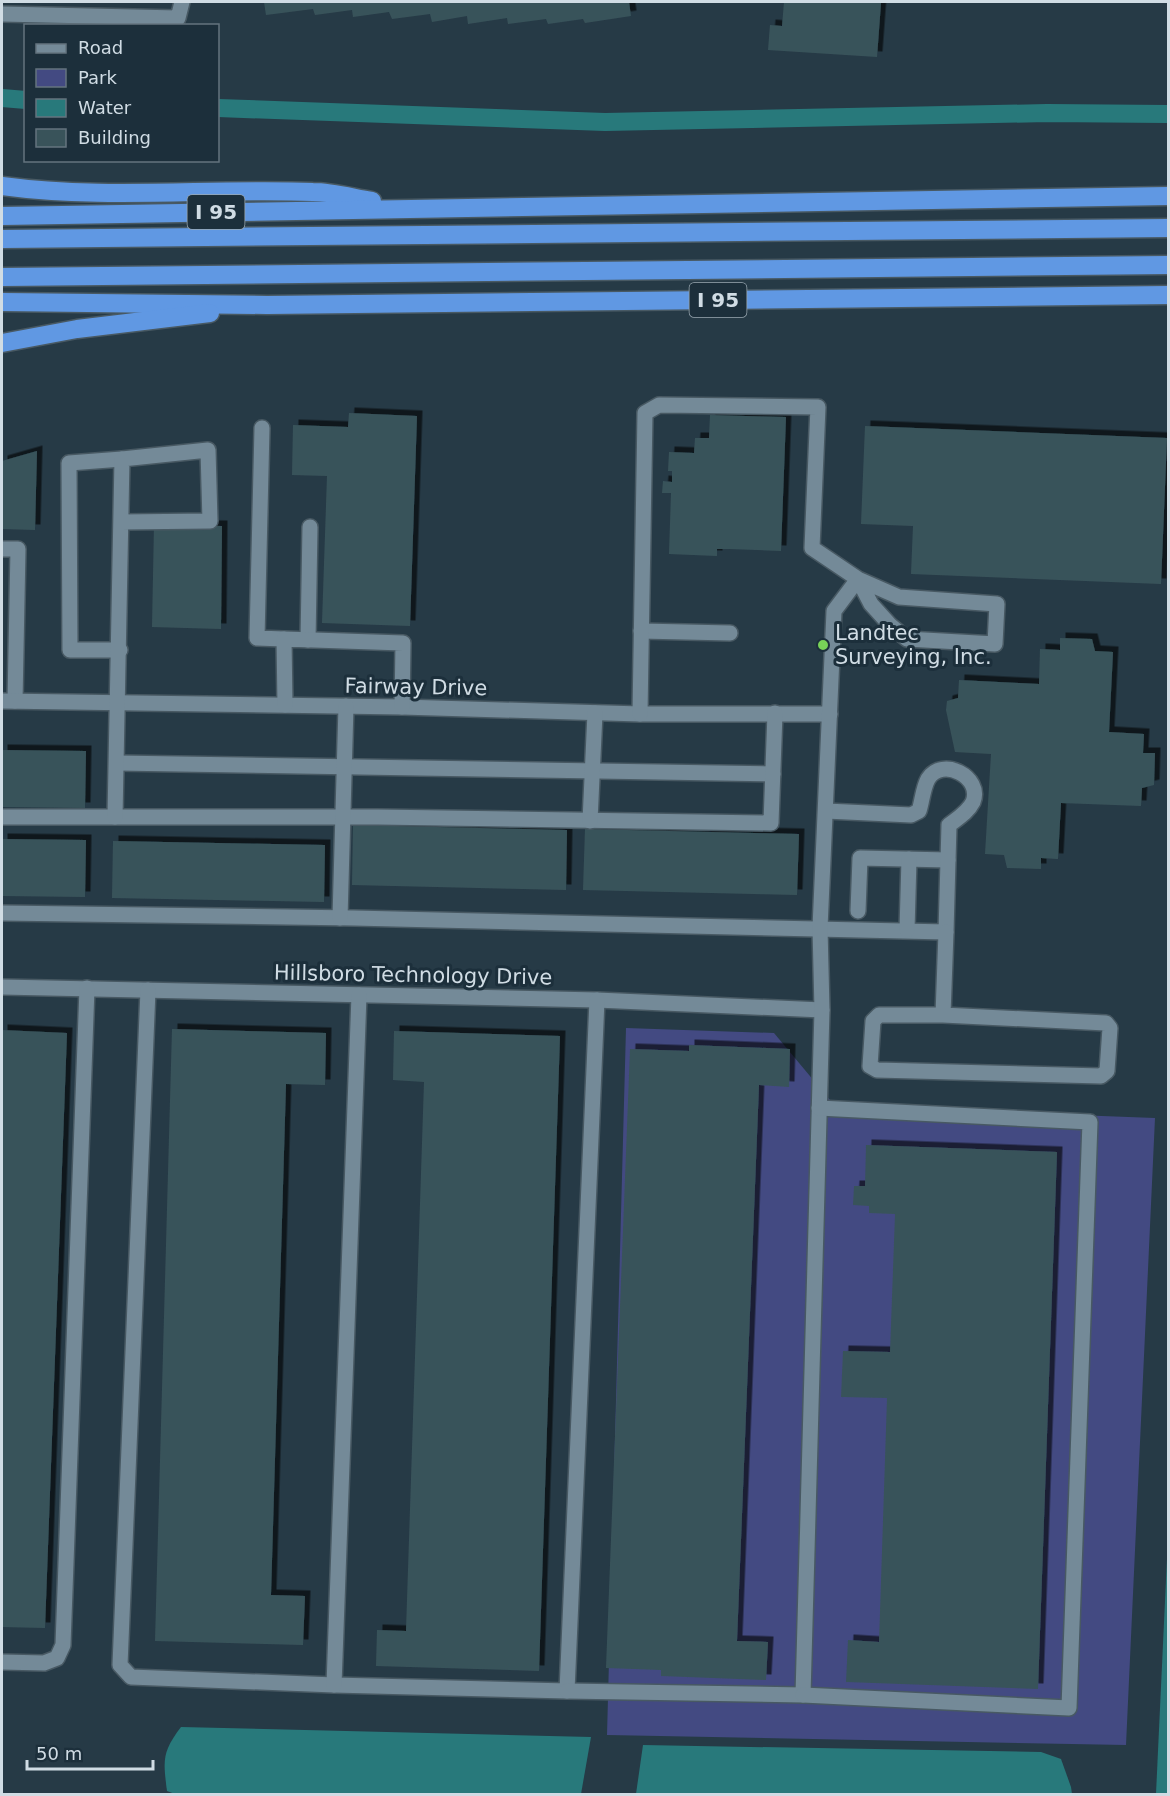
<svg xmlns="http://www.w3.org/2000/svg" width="1170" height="1796" viewBox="0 0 1170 1796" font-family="'DejaVu Sans',sans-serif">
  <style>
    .green { fill: #434a82 }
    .water { fill: #28797b }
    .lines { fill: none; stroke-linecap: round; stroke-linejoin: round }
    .canal { stroke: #28797b; stroke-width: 18 }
    .building { fill: #39535a; filter: url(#shadow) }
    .minor-casing { stroke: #485963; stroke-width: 18 }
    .highway-casing { stroke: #485963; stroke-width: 21 }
    .minor { stroke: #748a98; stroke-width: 15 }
    .highway { stroke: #6098e3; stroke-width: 18 }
    .poi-dot { fill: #78d258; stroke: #1c2f3b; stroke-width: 2 }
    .labels { text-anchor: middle; stroke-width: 6; stroke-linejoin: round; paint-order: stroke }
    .shield { fill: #1c2f3b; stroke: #9aa8b1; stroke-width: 1.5 }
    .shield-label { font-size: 20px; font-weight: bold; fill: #d0dce4 }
    .poi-label { font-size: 21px; fill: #d0dce4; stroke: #1c2f3b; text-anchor: start }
    .street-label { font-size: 21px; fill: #d0dce4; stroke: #1c2f3b }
  </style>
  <defs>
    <filter id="shadow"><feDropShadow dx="5.5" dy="-5.5" stdDeviation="0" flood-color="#0009"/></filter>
  </defs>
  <rect width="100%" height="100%" fill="#263a46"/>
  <path class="green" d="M 626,1028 L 774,1033 L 835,1106 L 1155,1118 L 1126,1745 L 607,1735 Z"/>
  <g class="water">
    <path d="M 1168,1537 L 1168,1794 L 1156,1794 Z"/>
    <path d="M 181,1727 L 591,1737 L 581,1794 L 175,1794 L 167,1791 C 163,1760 162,1752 181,1727 Z"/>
    <path d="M 643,1745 L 1041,1752 L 1061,1759 L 1071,1787 L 1072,1794 L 636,1794 Z"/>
  </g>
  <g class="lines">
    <g class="canal">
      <path d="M 2,98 L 26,100"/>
      <path d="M 218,108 L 605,122 L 1047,113 L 1168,114"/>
    </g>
  </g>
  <g class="building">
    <path d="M 264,2 L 629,2 L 631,16 L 585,23 L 583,19 L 548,24 L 546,19 L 508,24 L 507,18 L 468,24 L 467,16 L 432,22 L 430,14 L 392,19 L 389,12 L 353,17 L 352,10 L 315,15 L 313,9 L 266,15 Z"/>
    <path d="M 784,2 L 881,3 L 877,57 L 768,50 L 770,25 L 782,26 Z"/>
    <path d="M 349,413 L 417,416 L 410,626 L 322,623 L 327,476 L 292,475 L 293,425 L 348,427 Z"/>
    <path d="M 710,415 L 786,417 L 781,551 L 729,549 L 717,549 L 717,556 L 669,554 L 671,493 L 662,493 L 663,481 L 672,482 L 672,471 L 668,471 L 669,452 L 694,453 L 695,438 L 709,438 Z"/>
    <path d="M 865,426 L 1167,438 L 1161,584 L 911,574 L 913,526 L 861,524 Z"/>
    <path d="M 37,451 L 35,530 L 2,529 L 2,461 Z"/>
    <path d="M 154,525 L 222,526 L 221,629 L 152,627 Z"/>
    <path d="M 1060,638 L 1092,639 L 1095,651 L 1113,652 L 1109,732 L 1144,734 L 1143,753 L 1155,753 L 1154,785 L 1142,788 L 1141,806 L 1061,803 L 1058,859 L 1041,858 L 1041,869 L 1007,868 L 1004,855 L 985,854 L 991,754 L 955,752 L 946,710 L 947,701 L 958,698 L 959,680 L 1039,684 L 1040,649 L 1060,650 Z"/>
    <path d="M 2,750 L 86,751 L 85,808 L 2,807 Z"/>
    <path d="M 353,825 L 567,830 L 566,890 L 352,885 Z"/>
    <path d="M 585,829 L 799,834 L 797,895 L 583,890 Z"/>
    <path d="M 2,839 L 86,840 L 85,897 L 2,896 Z"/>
    <path d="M 113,841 L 325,845 L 324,902 L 112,898 Z"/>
    <path d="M 172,1029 L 326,1033 L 325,1085 L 286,1084 L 271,1595 L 305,1596 L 303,1645 L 155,1641 Z"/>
    <path d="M 2,1030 L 67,1033 L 45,1628 L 2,1627 Z"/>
    <path d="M 394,1031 L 560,1036 L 539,1671 L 376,1666 L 377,1630 L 406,1631 L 424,1082 L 393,1080 Z"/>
    <path d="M 689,1045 L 790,1049 L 789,1087 L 759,1085 L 737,1641 L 768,1642 L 766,1680 L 661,1676 L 661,1670 L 606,1668 L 630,1049 L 689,1051 Z"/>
    <path d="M 866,1145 L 1057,1152 L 1038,1689 L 846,1682 L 848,1640 L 879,1642 L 887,1398 L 841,1397 L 843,1351 L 890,1352 L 895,1214 L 869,1213 L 869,1206 L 853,1205 L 854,1186 L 865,1186 Z"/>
  </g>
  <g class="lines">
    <g class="minor-casing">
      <g id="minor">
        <path d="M 2,14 L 178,18 L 182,2"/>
        <path d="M 262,428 L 257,638 L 284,639"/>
        <path d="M 2,549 L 18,549 L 15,701"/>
        <path d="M 641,631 L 730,633"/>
        <path d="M 308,640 L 310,527"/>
        <path d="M 120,650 L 70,650 L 69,463 L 122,459"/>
        <path d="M 2,701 L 402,707 L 640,714 L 830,714"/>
        <path d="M 285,705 L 284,639 L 403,643 L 402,707"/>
        <path d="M 117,763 L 773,774"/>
        <path d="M 2,817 L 378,817 L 771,823 L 775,713"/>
        <path d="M 115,817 L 122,459 L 208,450 L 210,521 L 121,522"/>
        <path d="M 590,821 L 595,713"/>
        <path d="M 858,911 L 860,858 L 948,860"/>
        <path d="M 2,913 L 354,918 L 946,932 L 949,825 C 958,818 968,812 973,802 C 983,777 942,756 928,779 C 923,788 922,802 919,811 L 911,815 L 826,811"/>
        <path d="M 340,918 L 346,706"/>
        <path d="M 907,930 L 909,859"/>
        <path d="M 2,987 L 597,1000 L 822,1010"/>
        <path d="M 148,990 L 120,1665 L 131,1677 L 334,1685 L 567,1691 L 597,1000"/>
        <path d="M 943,1015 L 1106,1023 L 1110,1028 L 1107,1071 L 1101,1076 L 877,1070 L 870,1066 L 873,1021 L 879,1015 L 943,1015 L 946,932"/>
        <path d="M 2,1662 L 44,1663 L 57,1658 L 63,1645 L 87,988"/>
        <path d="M 334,1685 L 359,995"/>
        <path d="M 567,1691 L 803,1695 L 822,1010 L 820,928 L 834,611 L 858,579 L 899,597 L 997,604 L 995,644 L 907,639 L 890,625 L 871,604 L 858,579 L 812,548 L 818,407 L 659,405 L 645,413 L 640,714"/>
        <path d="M 803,1695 L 1069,1708 L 1090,1122 L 819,1108"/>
      </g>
    </g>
    <g class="highway-casing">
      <g id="highway">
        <path d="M 2,186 C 105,200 209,188 313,192 C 333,192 353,198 372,201"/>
        <path d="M 2,216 L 1168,196"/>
        <path d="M 2,239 L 1168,228"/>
        <path d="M 2,277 L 1168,265"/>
        <path d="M 2,302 L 267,305 L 1168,295"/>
        <path d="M 2,343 L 77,329 L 210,313"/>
      </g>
    </g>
    <use href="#minor" class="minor"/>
    <use href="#highway" class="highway"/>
  </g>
  <circle class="poi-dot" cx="823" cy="645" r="6"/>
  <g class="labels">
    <g class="shield">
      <rect x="187.5" y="195" width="57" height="34" rx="4.5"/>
      <rect x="689.5" y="283" width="57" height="34" rx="4.5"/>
    </g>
    <g class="shield-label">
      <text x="216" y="219">I 95</text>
      <text x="718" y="307">I 95</text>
    </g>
    <g class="poi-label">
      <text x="835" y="640">Landtec<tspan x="835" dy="24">Surveying, Inc.</tspan></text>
    </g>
    <g class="street-label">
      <text transform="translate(416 687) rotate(1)" y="7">Fairway Drive</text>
      <text transform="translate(413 975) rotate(1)" y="7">Hillsboro Technology Drive</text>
    </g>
  </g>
  <rect width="1170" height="1796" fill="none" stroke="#d0dce4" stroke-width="6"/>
  <rect x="24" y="24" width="195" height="138" fill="#1c2f3b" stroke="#64747f" stroke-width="1.5"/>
  <rect x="36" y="44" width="30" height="9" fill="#748a98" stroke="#64747f" stroke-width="1.5"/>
  <text x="78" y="54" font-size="18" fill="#d0dce4">Road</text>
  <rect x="36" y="69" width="30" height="18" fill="#434a82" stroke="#64747f" stroke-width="1.5"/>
  <text x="78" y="84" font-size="18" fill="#d0dce4">Park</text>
  <rect x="36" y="99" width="30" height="18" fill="#28797b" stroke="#64747f" stroke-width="1.5"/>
  <text x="78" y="114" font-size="18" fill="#d0dce4">Water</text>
  <rect x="36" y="129" width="30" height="18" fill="#39535a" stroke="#64747f" stroke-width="1.5"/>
  <text x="78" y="144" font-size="18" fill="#d0dce4">Building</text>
  <path d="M27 1760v9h126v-9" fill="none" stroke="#d0dce4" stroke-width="3"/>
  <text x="36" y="1760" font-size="18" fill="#d0dce4" stroke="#1c2f3b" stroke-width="4.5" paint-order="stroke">50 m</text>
</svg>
